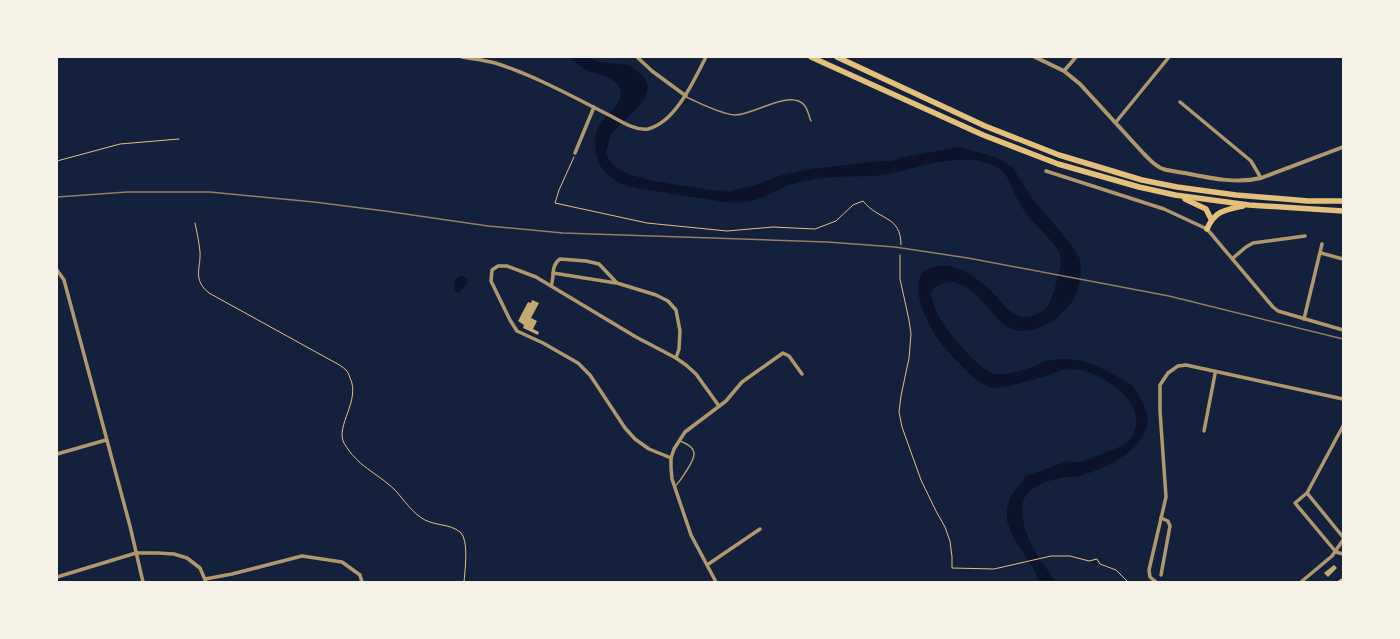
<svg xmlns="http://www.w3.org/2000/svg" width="1400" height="639" viewBox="0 0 1400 639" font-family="Jost,sans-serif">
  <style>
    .water { fill: #0b132b }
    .building { fill: #c6a872 }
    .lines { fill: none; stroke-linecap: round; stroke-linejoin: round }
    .path { stroke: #e5c07b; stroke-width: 1 }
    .service { stroke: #b1986c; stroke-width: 1.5 }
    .minor { stroke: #b1986c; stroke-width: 3.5 }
    .tertiary { stroke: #b1986c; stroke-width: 4 }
    .secondary { stroke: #e5c07b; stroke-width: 4.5 }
    .trunk { stroke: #e5c07b; stroke-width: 5.5 }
    .rail { stroke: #918062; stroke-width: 1.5 }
  </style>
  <rect width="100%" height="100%" fill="#14213d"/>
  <g class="water">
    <path d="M 569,57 L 589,57 L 598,62 L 629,65 L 639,72 L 645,78 L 648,87 L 646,96 L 640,105 L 611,134 L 606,152 L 609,160 L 616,168 L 628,174 L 653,181 L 710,190 L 730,191 L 753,186 L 782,175 L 811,169 L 880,161 L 892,161 L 903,157 L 959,147 L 989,155 L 1002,160 L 1012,167 L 1034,201 L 1059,230 L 1073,247 L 1080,259 L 1081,274 L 1078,289 L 1073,301 L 1054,321 L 1033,330 L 1020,331 L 1009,328 L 1002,323 L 976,295 L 965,286 L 953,282 L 944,283 L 935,287 L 931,292 C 932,300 934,308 938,315 C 945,330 978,369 994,374 C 1002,376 1021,371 1029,368 C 1034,367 1038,363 1043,362 C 1071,354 1094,363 1118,377 C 1122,379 1127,382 1131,385 C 1136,390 1141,398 1144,405 C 1161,441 1111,467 1083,475 C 1074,478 1064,476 1056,479 C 1044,482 1026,489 1023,502 C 1019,520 1030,545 1040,559 C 1045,568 1050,571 1054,582 L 1038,582 L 1035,571 L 1013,537 L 1007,521 L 1007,509 L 1010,497 L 1026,476 L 1068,461 C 1082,465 1091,458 1104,453 C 1115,449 1130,444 1134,432 C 1139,420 1135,406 1126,397 C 1110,381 1087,366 1063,370 C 1059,371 1055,373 1051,374 C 1041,378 1030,380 1020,383 C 1010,385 999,390 989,387 C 977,383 967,371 959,363 C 951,355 944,348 938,339 C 927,323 902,275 933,267 C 957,261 978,278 994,294 C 1003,303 1010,316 1024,317 C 1031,317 1042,313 1047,307 C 1052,302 1062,265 1061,258 C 1059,249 1049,239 1043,232 C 1034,223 1025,214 1019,202 C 1011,189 1010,173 995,166 C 961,151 921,167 888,174 C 867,178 845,175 824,178 C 812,179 797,182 786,186 C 775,191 764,198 751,201 C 734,205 717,201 700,198 C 685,196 670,194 656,191 C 645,189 635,189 624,185 C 619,183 613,179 608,175 C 601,169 598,162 596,153 C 594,145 595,135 598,128 C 604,115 629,101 618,85 C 611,76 599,75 590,72 C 582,68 575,63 569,57 Z"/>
    <path d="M 460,276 L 464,276 L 468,280 L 467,285 L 458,293 L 455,291 C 453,284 454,279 460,276 Z"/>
  </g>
  <g class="building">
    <path d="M 532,300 L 539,303 L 531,318 L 537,321 L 533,329 L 539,332 L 538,335 L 523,328 L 524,325 L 518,321 L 528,302 L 531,303 Z"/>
    <path d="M 1334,565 L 1337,568 L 1328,577 L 1324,573 Z"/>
  </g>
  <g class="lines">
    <g class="path">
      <path d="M 574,157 L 559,190 L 555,203 L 647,223 L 727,231 L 773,227 L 815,229 L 836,221 L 853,205 L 863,201 C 879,221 901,215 901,245"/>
      <path d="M 57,161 L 120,144 L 179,139"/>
      <path d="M 195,223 C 197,232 199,242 200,252 C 201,269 192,279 209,293 L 334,362 C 338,364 343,367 346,370 C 348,372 349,375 350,378 C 361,400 335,426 344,443 C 358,467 376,472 395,490 C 405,501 412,513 425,520 C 436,526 457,524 463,536 C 468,547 465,570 464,582"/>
      <path d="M 900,255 L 900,279 L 909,320 L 911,334 L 909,358 L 901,396 L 899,412 L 902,427 L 921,480 L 936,511 L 945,527 L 950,541 L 952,557 L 952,568 L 994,569 L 1051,556 L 1070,556 L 1089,561 L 1097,559 L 1100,564 L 1116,570 L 1128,582"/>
    </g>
    <g class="service">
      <path d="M 686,97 C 700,103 720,114 735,115 C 754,115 791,88 805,106 C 808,110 809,117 811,121"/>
      <path d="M 675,486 C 680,482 683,476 687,470 C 696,456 699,448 680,441"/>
    </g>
    <g class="minor">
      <path d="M 462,57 C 473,59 484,60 495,63 C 534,75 575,98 611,116 C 622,122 636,131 648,129 C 676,122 694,80 706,57"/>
      <path d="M 637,57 L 652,71 L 686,96"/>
      <path d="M 1064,71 L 1076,57"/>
      <path d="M 1180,102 L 1251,161 L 1261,178"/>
      <path d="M 1116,122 L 1169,57"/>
      <path d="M 575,153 L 594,107"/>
      <path d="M 1046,171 L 1164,209 L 1207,229 L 1273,307 L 1278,311 L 1343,330"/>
      <path d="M 1321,253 L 1343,259"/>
      <path d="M 1233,258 L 1246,247 L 1253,243 L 1305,236"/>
      <path d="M 57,270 L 64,280 L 130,526 L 143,582"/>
      <path d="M 553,273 L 616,283"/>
      <path d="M 551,286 C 555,276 550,266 560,259 L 586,261 L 599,264 L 617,283 L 656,295 L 668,301 L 676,310 L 680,331 L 679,349 L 676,358"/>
      <path d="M 1304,319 L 1322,244"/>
      <path d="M 1343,426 L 1307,493 L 1295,503 L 1336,552 L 1343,554"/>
      <path d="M 1204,431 L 1215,374"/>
      <path d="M 57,454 L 106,440"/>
      <path d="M 671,458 L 649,449 L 635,439 L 625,428 L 590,375 L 578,363 L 543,343 L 517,331 L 510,320 L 491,281 L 492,270 L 498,266 L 507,266 L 536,277 L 636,337 L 676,358 L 686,365 L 696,374 L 719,406"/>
      <path d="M 1307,493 L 1343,537"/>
      <path d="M 707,565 L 760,529"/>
      <path d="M 1161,575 L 1170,526 L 1168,521 L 1161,518"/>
      <path d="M 57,577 L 136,553 L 158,553 L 174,554 L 187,558 L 200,568 L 206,582"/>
      <path d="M 205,579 L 232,574 L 302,556 L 342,562 L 360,575 L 362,582"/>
      <path d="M 716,582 L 691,535 L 672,479 L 671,468 L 671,458 L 674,449 L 685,432 L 726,401 L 742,382 L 783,353 L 789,356 L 802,374"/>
      <path d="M 1156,582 L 1150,577 L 1149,570 L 1166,497 L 1160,411 L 1160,385 L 1168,373 L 1178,366 L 1186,365 L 1343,399"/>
      <path d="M 1301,582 L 1332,556 L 1343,540"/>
    </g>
    <path class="tertiary" d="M 1035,57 L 1064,71 L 1080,84 L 1144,154 C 1150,160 1155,166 1163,169 C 1170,171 1178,172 1185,173 C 1210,178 1236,184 1261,178 L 1343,147"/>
    <path class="secondary" d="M 1340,582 L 1343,580"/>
    <g class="trunk">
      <path d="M 811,57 L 983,135 L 1058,164 L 1139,187 L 1175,195 L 1249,205 L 1343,211"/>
      <path d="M 837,57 L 985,126 L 1059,155 L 1142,180 L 1177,187 L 1236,195 L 1308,201 L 1343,201"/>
      <path d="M 1185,199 L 1206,209 L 1211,219"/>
      <path d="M 1207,229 C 1215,211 1224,210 1243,206"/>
    </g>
    <path class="rail" d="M 57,197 L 127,192 L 210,192 L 314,202 L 385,211 L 488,226 L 563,233 L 827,242 L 895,247 L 968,258 L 1169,296 L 1343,339"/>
  </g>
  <rect width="1400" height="639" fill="none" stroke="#f6f1e7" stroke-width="116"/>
</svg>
